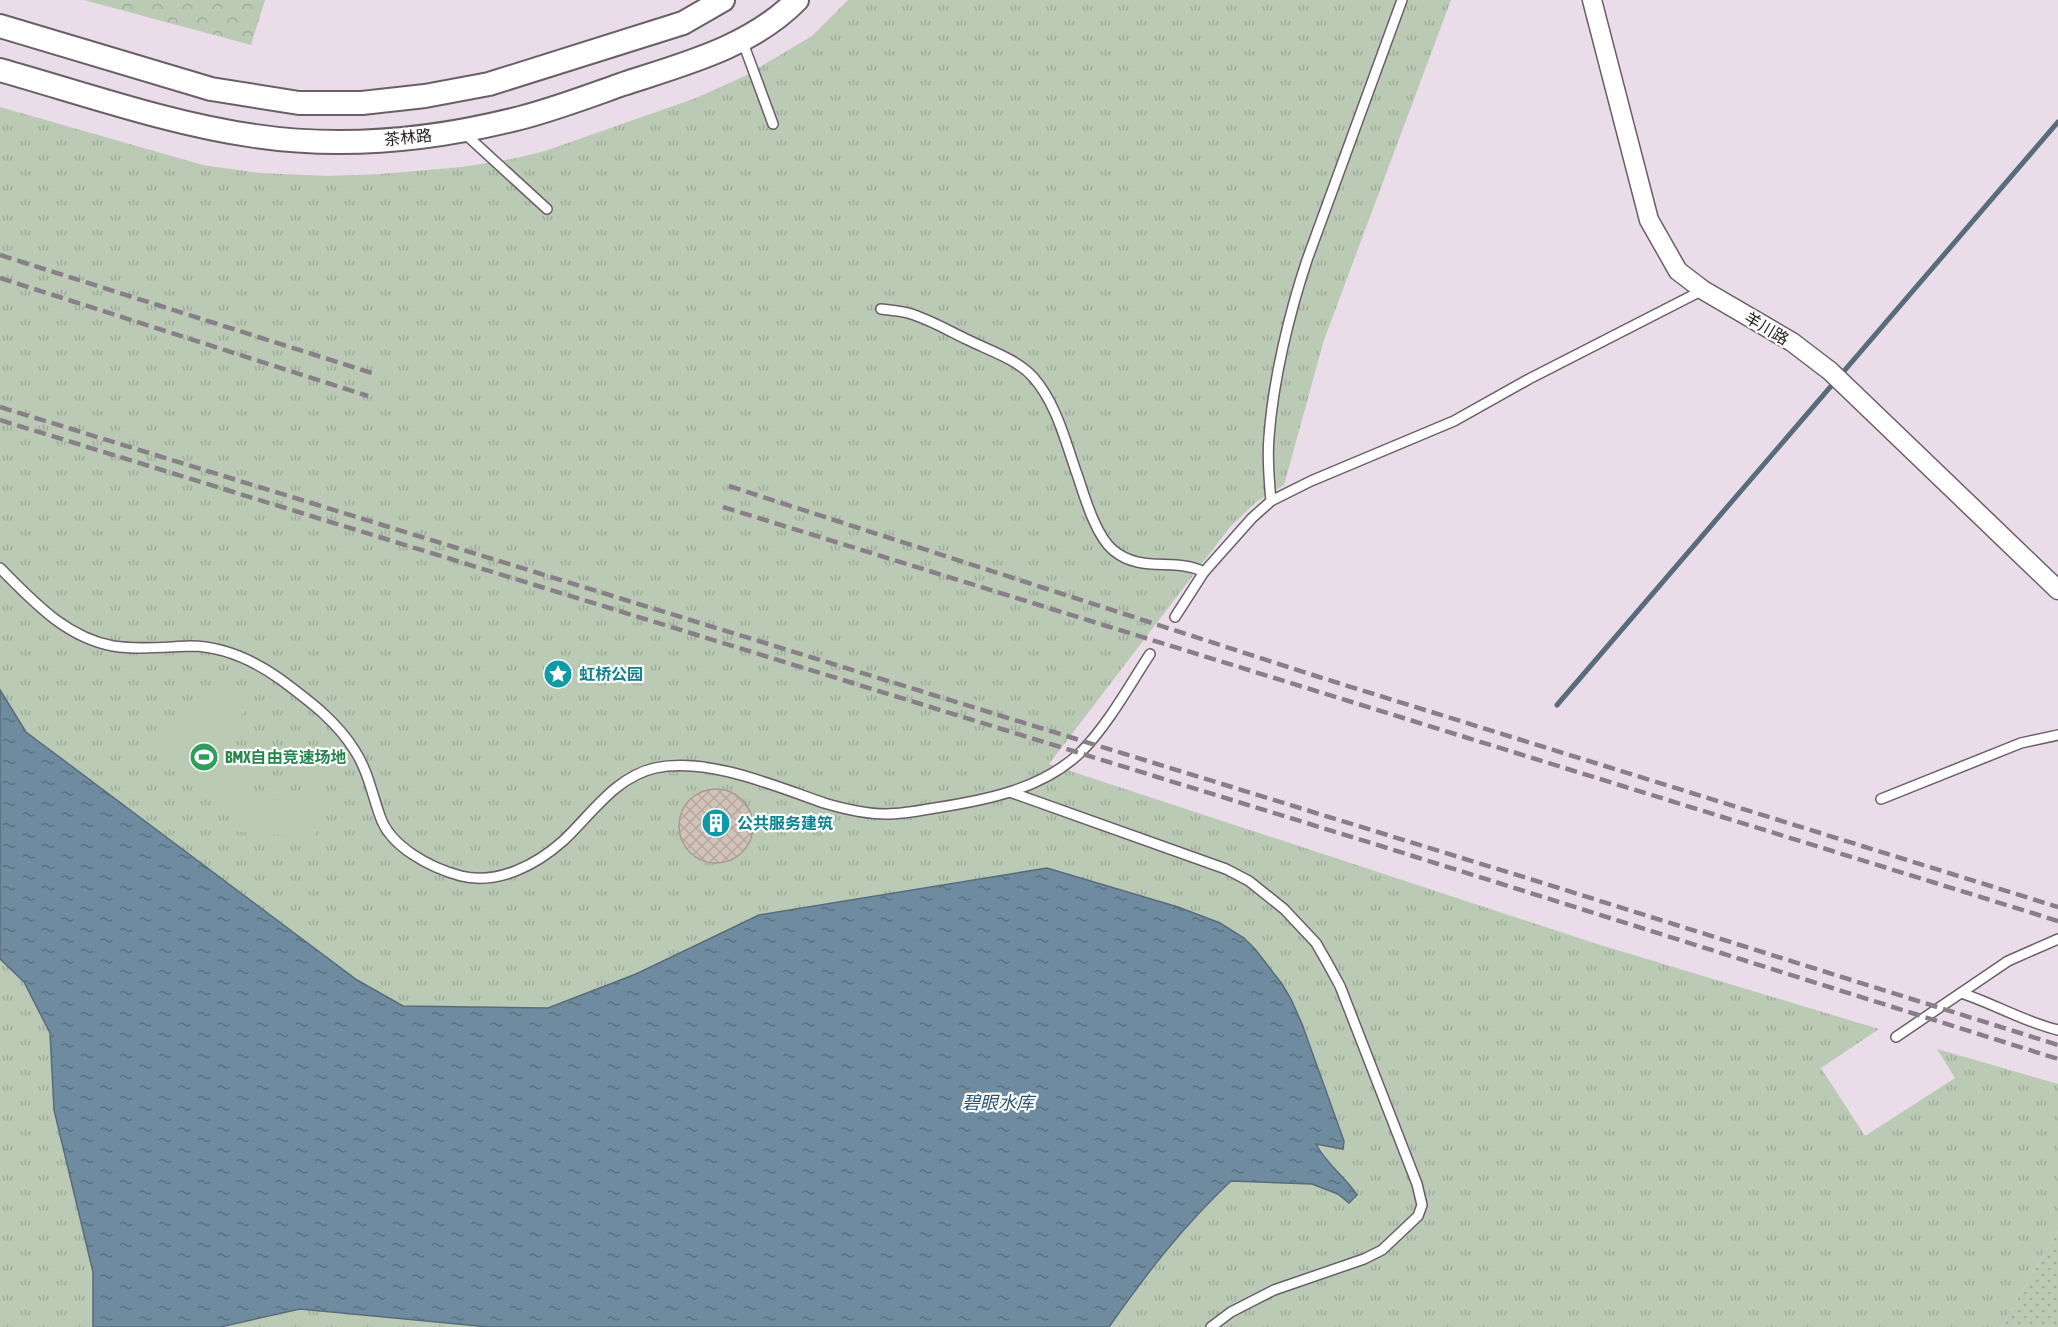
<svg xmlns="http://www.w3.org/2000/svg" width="2058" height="1327" viewBox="0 0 2058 1327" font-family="'Asap Condensed','Noto Sans SC',sans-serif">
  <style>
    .grass { fill: url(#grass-dots) }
    .forest { fill: url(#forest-crowns) }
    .park { fill: url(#park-tufts) }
    .pitch { fill: #bacab5; fill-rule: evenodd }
    .water { fill: url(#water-ripples); stroke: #596c7b; stroke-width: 1.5 }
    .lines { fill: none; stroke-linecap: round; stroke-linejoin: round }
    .stream { stroke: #596c7b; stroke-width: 5 }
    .building { fill: url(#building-cross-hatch); stroke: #a99b91; stroke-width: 1.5 }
    .service-casing { stroke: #6a5f69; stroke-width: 12 }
    .minor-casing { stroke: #6a5f69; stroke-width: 21 }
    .tertiary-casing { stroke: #6a5f69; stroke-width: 26 }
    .service { stroke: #fff; stroke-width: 9 }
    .minor { stroke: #fff; stroke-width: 18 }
    .tertiary { stroke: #fff; stroke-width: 22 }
    .rail { stroke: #887f88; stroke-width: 4.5; stroke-dasharray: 12 6; stroke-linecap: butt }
    .labels { text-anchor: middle; stroke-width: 4.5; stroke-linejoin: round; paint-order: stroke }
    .street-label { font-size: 16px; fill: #272227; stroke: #fff }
    .culture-label { font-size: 16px; font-weight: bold; fill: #0d838f; stroke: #fff; text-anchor: start }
    .leisure-label { font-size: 16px; font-weight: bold; fill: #27864d; stroke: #fff; text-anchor: start }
    .water-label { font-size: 18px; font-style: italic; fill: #245575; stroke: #fff }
  </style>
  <defs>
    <pattern id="grass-dots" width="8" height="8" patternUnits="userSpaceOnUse" patternTransform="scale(1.5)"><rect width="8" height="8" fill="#bacab5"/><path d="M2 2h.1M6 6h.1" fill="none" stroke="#a0ad9c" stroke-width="1.8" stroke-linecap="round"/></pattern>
    <pattern id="forest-crowns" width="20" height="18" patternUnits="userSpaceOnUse" patternTransform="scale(1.5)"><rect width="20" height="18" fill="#bacab5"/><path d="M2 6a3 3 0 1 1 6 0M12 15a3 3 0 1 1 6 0" fill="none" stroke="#a0ad9c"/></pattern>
    <pattern id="park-tufts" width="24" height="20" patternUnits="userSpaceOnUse" patternTransform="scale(1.5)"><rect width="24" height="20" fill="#bacab5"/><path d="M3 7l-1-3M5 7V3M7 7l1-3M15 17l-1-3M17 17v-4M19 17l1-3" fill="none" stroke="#a0ad9c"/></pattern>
    <pattern id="water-ripples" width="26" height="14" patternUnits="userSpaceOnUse" patternTransform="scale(1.5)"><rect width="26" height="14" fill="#6f8b9f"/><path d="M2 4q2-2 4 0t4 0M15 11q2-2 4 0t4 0" fill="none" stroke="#5b7182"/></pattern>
    <pattern id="building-cross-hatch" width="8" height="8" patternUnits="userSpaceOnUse" patternTransform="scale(1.5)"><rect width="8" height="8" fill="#d2c3b9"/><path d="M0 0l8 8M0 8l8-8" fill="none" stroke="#b4a79f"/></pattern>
  </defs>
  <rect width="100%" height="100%" fill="#eadde9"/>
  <path class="grass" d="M 2058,1231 L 2058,1327 L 2001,1327 Z"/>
  <path class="forest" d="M 84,0 L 265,0 L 251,45 Z"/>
  <path class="park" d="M 848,0 L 1451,0 L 1324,340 L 1284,485 L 1256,502 L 1230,527 L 1049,764 L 1594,943 L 1879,1029 L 1821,1068 L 1865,1136 L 1955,1078 L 1937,1049 L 2058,1084 L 2058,1231 L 2001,1327 L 0,1327 L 0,107 L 203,165 L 260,173 L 328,176 L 381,174 L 462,167 L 512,159 L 545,151 L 696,98 L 745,76 L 812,36 Z"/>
  <path class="pitch" d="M 226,678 L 322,759 L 315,838 L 232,831 L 236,795 L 201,792 L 150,749 L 186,706 L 196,714 ZM 246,709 L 303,755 L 301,802 L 252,798 L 255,762 L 223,736 Z"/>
  <path class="water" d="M 0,690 L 26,732 L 357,980 L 403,1006 L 548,1008 L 636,974 L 759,915 L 1047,868 L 1178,907 L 1220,923 L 1244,938 L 1255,949 L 1282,984 L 1291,999 L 1302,1024 L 1344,1141 L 1343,1149 L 1316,1144 C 1326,1164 1345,1176 1357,1195 L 1349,1203 L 1338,1194 L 1312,1184 L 1231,1181 C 1184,1225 1146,1274 1109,1327 L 489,1327 L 300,1309 L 220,1327 L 93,1327 L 93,1272 L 54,1110 L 50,1033 L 24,982 L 0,959 Z"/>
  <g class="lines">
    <path class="stream" d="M 1557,705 L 2058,122"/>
  </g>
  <circle class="building" cx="716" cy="826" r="37"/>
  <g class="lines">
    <g class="service-casing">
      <g id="service">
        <path d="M 742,40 L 773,124"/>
        <path d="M 463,132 L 547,209"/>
        <path d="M 881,309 C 890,310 900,311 908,313 C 929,319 947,330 966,339 C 988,350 1017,359 1033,377 C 1057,404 1066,444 1078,477 C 1085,498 1096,536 1113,550 C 1141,574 1175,557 1204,572"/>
        <path d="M 1271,501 C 1269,480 1267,458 1269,437 C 1273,381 1289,314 1307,260 L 1402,0"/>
        <path d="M 0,568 C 33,601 65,637 113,646 C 138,650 164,647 190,646 C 224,646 253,660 280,679 C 308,700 337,721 355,751 C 368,771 372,794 380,816 C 390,847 431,868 461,876 C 498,885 536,865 563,841 C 591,815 615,777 655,768 C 708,757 775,786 824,803 C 844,809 865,814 886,814 C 902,814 918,811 935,808 C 987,800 1043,789 1082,751 C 1109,723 1129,686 1150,654"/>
        <path d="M 1175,617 L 1204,572 L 1252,518 L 1271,501 L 1311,481 L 1454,421 L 1529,379 L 1703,290"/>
        <path d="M 1010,792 L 1226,869 L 1249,881 L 1284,909 L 1316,943 L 1328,964 L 1340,986 L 1417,1184 L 1422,1205 L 1418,1216 L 1382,1250 L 1364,1259 L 1274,1290 L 1231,1312 L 1211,1327"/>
        <path d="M 1881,799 L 2021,743 L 2058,735"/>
        <path d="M 1961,993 C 1995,1004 2024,1022 2058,1030"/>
        <path d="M 1896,1037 L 2008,961 L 2058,939"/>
      </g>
    </g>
    <g class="minor-casing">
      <path id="minor" d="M 1592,0 L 1649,220 L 1678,271 L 1703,290 L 1792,342 L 1830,371 L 2058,590"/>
    </g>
    <g class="tertiary-casing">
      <g id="tertiary">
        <path d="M 0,26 L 211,89 L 299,103 L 362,103 L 425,96 L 489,84 L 683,23 L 723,0"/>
        <path d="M 0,70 C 82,93 170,124 255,136 C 343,149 434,140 520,118 C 555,109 589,96 623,84 C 684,64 751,47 797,0"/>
      </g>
    </g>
    <use href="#service" class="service"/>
    <use href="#minor" class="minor"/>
    <use href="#tertiary" class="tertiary"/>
    <g class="rail">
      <path d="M 0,255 L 375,374"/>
      <path d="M 0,278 L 368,396"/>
      <path d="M 0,407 L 1543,883 L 2058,1045"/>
      <path d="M 0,420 L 1381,846 L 2058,1059"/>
      <path d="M 729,486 L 1319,677 L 2058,907"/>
      <path d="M 723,507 L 2058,921"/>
    </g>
  </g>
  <defs>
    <g id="sight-disc" transform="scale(1.5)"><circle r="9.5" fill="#0f9aa8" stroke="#fff"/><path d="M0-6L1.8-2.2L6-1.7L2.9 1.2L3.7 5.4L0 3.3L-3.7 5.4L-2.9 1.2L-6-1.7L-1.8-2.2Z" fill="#fff"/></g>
    <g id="stadium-disc" transform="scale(1.5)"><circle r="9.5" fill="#2e9e5b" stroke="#fff"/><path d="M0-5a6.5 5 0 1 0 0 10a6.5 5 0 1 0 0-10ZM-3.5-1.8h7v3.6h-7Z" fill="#fff"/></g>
    <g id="building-disc" transform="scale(1.5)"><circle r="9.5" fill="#0f9aa8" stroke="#fff"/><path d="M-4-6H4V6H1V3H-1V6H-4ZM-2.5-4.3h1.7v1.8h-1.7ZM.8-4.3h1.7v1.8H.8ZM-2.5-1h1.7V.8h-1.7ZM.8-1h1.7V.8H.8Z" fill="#fff"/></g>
  </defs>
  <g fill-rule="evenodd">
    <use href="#sight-disc" x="558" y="674"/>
    <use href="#stadium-disc" x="204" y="757"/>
    <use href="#building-disc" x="716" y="823"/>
  </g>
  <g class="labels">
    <g class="street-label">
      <text transform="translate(408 137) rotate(-6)" y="6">茶林路</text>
      <text transform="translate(1767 328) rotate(31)" y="6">羊川路</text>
    </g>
    <g class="culture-label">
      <text x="579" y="680">虹桥公园</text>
      <text x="737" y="829">公共服务建筑</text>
    </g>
    <g class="leisure-label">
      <text x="225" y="763">BMX自由竞速场地</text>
    </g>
    <g class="water-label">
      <text x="998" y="1109">碧眼水库</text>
    </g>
  </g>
</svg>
